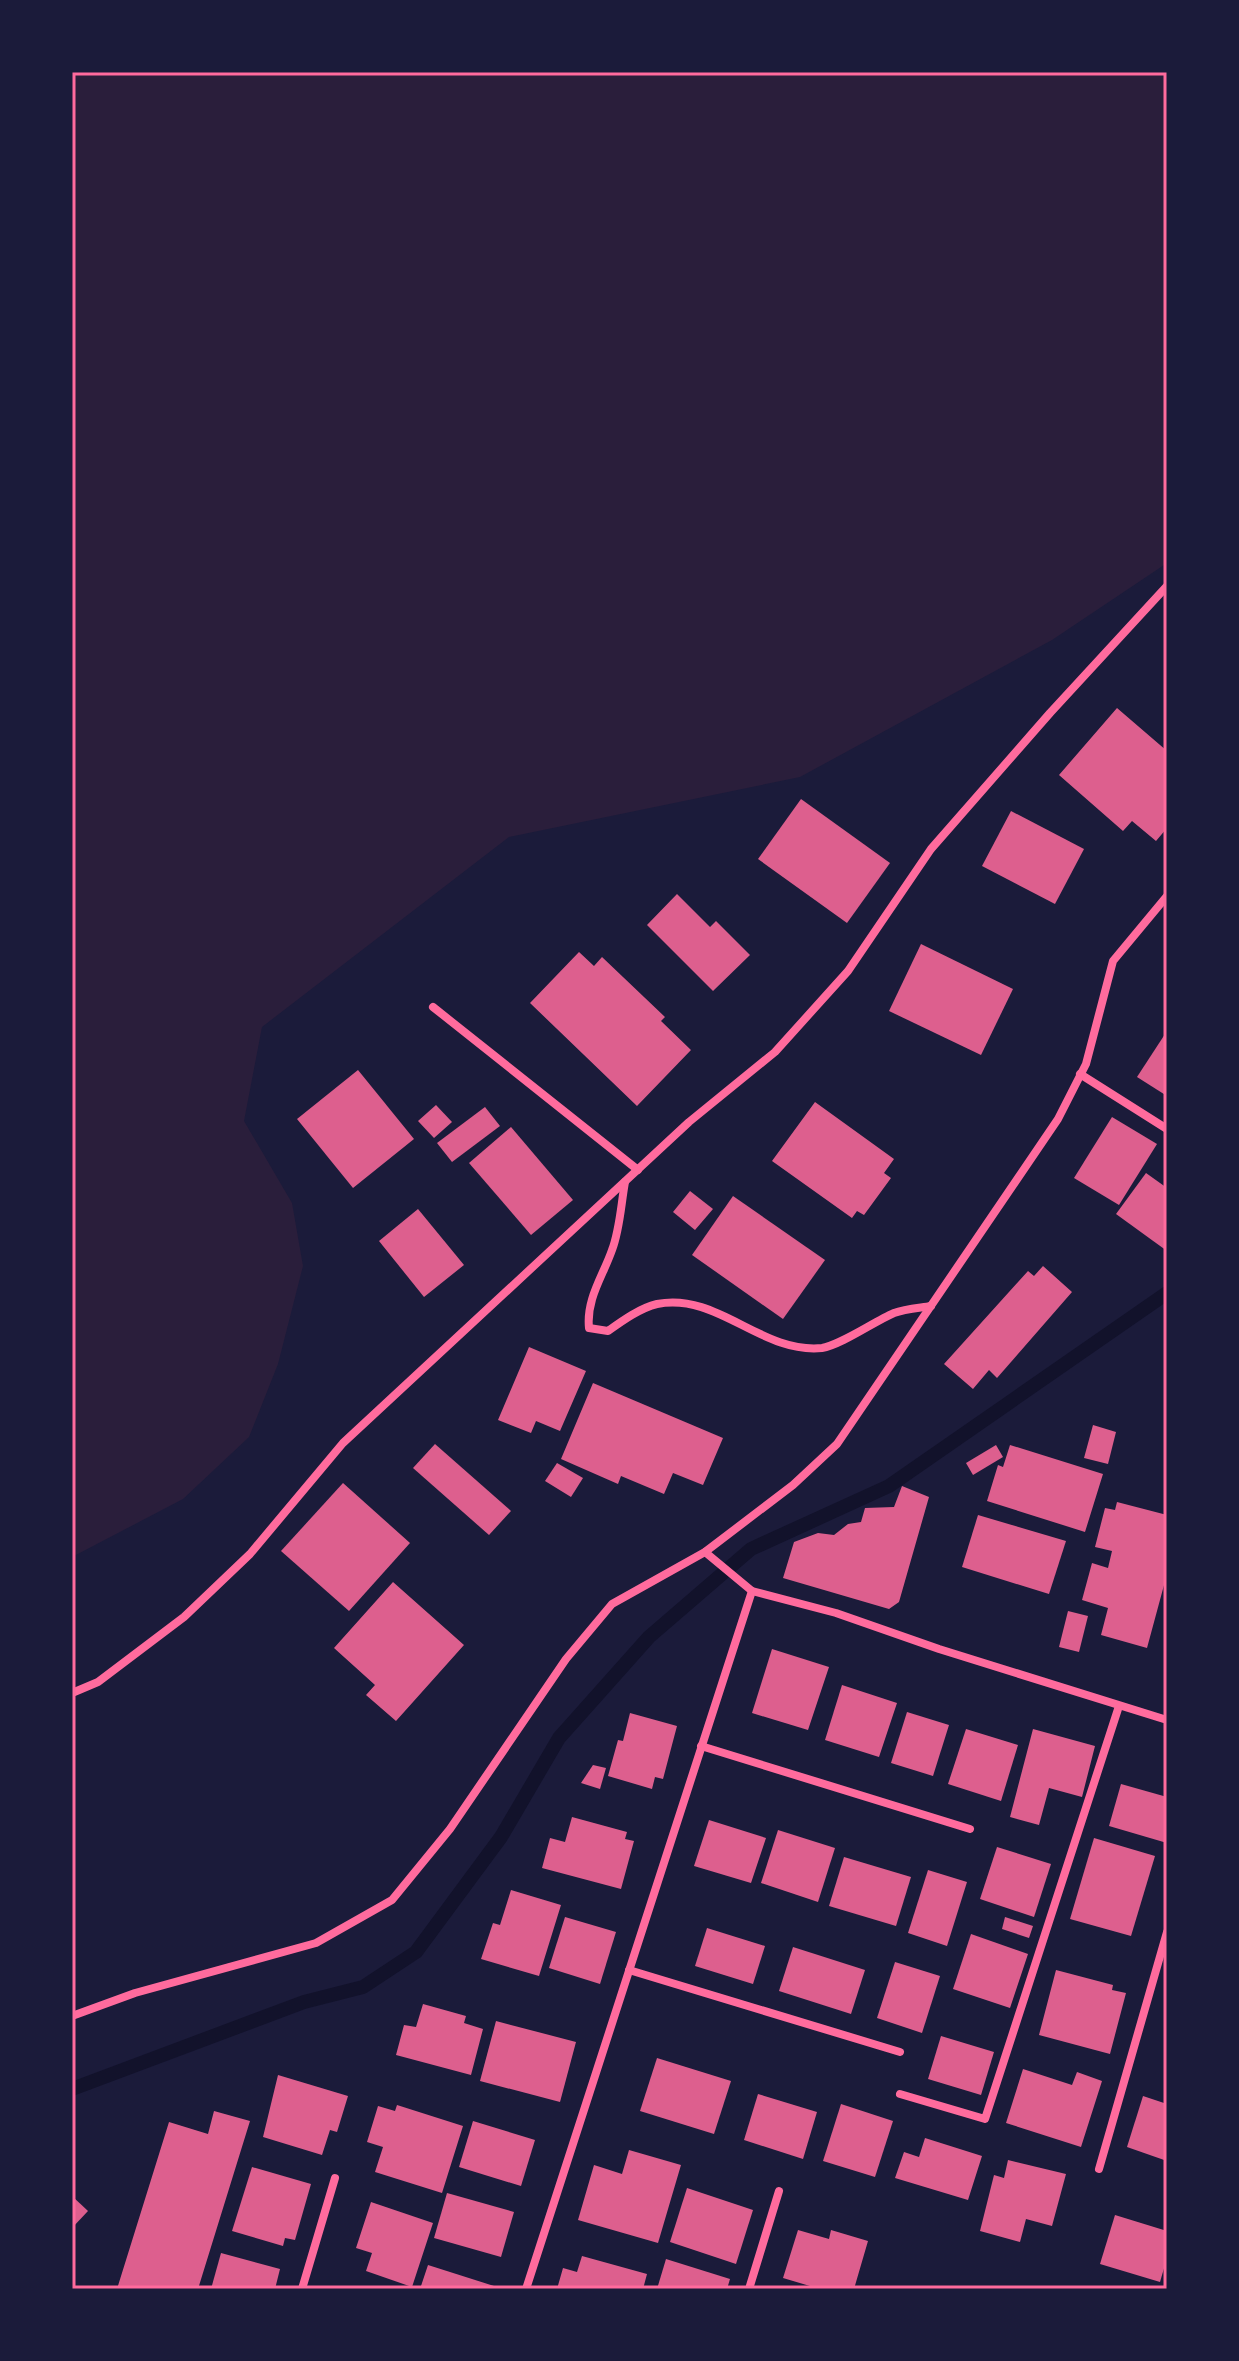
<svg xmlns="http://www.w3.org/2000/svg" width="1239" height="2361" viewBox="0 0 1239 2361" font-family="'PT Sans Narrow',sans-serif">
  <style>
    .green { fill: #2a1e3b }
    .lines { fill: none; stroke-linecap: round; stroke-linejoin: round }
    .stream { stroke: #12122b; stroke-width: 14 }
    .building { fill: #dd5f8e }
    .minor { stroke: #ff6b9d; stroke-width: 8 }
    .neatline { fill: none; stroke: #ff6b9d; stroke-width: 3 }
  </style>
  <rect width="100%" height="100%" fill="#1b1b3a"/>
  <path class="green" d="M 72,72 L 1167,72 L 1167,563 L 1052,640 L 800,777 L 509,837 L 262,1027 L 244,1121 L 292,1203 L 303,1266 L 278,1364 L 249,1437 L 183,1499 L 72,1557 Z"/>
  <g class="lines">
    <path class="stream" d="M 72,2089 L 304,2002 L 363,1987 L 416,1952 L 501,1837 L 559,1738 L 649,1637 L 751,1549 L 889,1486 L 1167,1293"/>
  </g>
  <g class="building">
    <path d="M 1117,708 L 1167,751 L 1167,828 L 1156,841 L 1132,821 L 1123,831 L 1059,775 Z"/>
    <path d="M 801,799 L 890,863 L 847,923 L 758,859 Z"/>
    <path d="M 1011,811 L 1084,849 L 1055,904 L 982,866 Z"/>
    <path d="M 677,894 L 710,927 L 716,921 L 750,955 L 713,991 L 647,925 Z"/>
    <path d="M 921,944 L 1013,989 L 981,1055 L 889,1011 Z"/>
    <path d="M 579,952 L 594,966 L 602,957 L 665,1017 L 661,1021 L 691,1050 L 637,1106 L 530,1003 Z"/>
    <path d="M 1167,1031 L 1167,1096 L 1137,1077 Z"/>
    <path d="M 358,1070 L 414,1139 L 353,1188 L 297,1119 Z"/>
    <path d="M 815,1102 L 894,1159 L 884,1173 L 891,1178 L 864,1215 L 857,1211 L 852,1218 L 772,1161 Z"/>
    <path d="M 436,1105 L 452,1122 L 434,1138 L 418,1121 Z"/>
    <path d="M 485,1107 L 500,1126 L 452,1162 L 437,1143 Z"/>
    <path d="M 1112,1117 L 1157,1144 L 1119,1205 L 1074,1178 Z"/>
    <path d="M 511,1127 L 573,1200 L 531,1235 L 469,1163 Z"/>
    <path d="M 1146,1173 L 1167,1188 L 1167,1251 L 1116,1214 Z"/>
    <path d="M 690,1191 L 713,1209 L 695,1230 L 673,1212 Z"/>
    <path d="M 733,1196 L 825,1260 L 783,1319 L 692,1255 Z"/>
    <path d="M 418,1209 L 464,1265 L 424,1297 L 379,1241 Z"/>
    <path d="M 1043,1266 L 1072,1292 L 997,1378 L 989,1370 L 973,1389 L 944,1364 L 1028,1271 L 1034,1276 Z"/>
    <path d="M 529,1347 L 586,1371 L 560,1431 L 536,1421 L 531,1433 L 498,1420 Z"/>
    <path d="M 593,1383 L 723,1438 L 703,1485 L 673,1473 L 664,1494 L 621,1476 L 618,1484 L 561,1459 Z"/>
    <path d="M 1093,1425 L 1116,1432 L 1108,1464 L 1084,1458 Z"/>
    <path d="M 435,1444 L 511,1511 L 489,1535 L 413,1468 Z"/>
    <path d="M 996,1445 L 1003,1457 L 973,1475 L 966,1463 Z"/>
    <path d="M 1010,1445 L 1103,1474 L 1085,1532 L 987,1501 L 998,1465 L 1003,1467 Z"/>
    <path d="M 557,1463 L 583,1478 L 571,1497 L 545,1481 Z"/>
    <path d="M 343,1483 L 410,1543 L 349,1611 L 281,1551 Z"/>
    <path d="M 902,1486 L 929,1497 L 899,1602 L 889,1609 L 783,1578 L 794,1542 L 818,1533 L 834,1535 L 848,1524 L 861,1522 L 865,1508 L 894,1507 Z"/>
    <path d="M 1117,1502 L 1167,1515 L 1167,1574 L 1147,1648 L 1101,1635 L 1108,1608 L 1082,1600 L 1092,1563 L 1108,1568 L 1112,1551 L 1095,1547 L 1105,1508 L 1115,1510 Z"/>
    <path d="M 978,1515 L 1066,1541 L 1049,1594 L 962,1567 Z"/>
    <path d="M 393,1582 L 464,1645 L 396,1721 L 366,1695 L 375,1685 L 334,1648 Z"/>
    <path d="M 1068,1611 L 1088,1616 L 1079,1652 L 1059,1647 Z"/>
    <path d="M 772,1649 L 829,1667 L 808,1730 L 752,1713 Z"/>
    <path d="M 842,1685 L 897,1703 L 879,1757 L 825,1740 Z"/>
    <path d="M 907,1712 L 949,1725 L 933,1776 L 891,1763 Z"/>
    <path d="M 630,1713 L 677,1726 L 663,1779 L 655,1777 L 652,1789 L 608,1776 L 618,1740 L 623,1741 Z"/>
    <path d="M 966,1729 L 1018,1745 L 1001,1801 L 948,1784 Z"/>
    <path d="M 1033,1729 L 1095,1746 L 1082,1797 L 1049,1788 L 1039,1825 L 1010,1817 Z"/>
    <path d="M 593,1765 L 606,1768 L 600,1789 L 581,1783 Z"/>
    <path d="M 1121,1784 L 1167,1797 L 1167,1843 L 1109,1826 Z"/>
    <path d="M 572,1817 L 627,1832 L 625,1839 L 634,1841 L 621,1889 L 542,1868 L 550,1838 L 565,1842 Z"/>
    <path d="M 709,1820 L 766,1838 L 751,1883 L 694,1866 Z"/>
    <path d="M 778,1830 L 835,1848 L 818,1902 L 761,1883 Z"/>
    <path d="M 1094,1838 L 1155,1856 L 1131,1936 L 1070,1919 Z"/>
    <path d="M 997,1847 L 1051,1864 L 1034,1917 L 980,1899 Z"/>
    <path d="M 844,1857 L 911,1877 L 896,1926 L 829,1906 Z"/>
    <path d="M 928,1870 L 967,1882 L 947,1946 L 908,1933 Z"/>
    <path d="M 511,1890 L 561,1905 L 539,1976 L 481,1959 L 493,1923 L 500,1925 Z"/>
    <path d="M 565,1917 L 616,1932 L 600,1984 L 549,1968 Z"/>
    <path d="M 1005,1917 L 1033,1926 L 1029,1938 L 1002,1929 Z"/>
    <path d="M 707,1928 L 765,1946 L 753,1984 L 695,1966 Z"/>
    <path d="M 971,1934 L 1028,1954 L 1010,2008 L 953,1989 Z"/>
    <path d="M 793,1947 L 865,1970 L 851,2014 L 779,1991 Z"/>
    <path d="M 895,1962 L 940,1976 L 922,2033 L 877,2018 Z"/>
    <path d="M 1056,1970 L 1113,1985 L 1112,1990 L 1126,1993 L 1110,2054 L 1039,2035 Z"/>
    <path d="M 423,2004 L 466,2016 L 464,2023 L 483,2029 L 471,2075 L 396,2055 L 404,2025 L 416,2027 Z"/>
    <path d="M 496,2021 L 576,2042 L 560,2102 L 480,2081 Z"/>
    <path d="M 941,2036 L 994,2052 L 981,2095 L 928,2079 Z"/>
    <path d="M 657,2058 L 731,2081 L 714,2134 L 640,2111 Z"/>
    <path d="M 1023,2069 L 1072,2085 L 1077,2072 L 1102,2081 L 1081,2147 L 1006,2123 Z"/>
    <path d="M 278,2075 L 348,2096 L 337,2132 L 330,2130 L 322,2155 L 263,2137 Z"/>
    <path d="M 758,2094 L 817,2112 L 803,2159 L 744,2140 Z"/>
    <path d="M 1143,2096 L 1167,2104 L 1167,2161 L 1127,2147 Z"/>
    <path d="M 841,2104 L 893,2121 L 875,2177 L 823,2161 Z"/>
    <path d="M 397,2105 L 463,2126 L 442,2193 L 375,2172 L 383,2147 L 367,2142 L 378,2106 L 395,2111 Z"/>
    <path d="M 214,2111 L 250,2121 L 198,2289 L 117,2289 L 169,2122 L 208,2134 Z"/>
    <path d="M 473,2121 L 535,2140 L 521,2186 L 459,2167 Z"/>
    <path d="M 925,2138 L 982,2156 L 968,2200 L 895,2178 L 904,2152 L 919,2157 Z"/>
    <path d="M 629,2150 L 681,2165 L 658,2243 L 578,2220 L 594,2165 L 622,2174 Z"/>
    <path d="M 1008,2160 L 1066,2174 L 1052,2226 L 1026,2219 L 1020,2242 L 980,2231 L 994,2175 L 1004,2178 Z"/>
    <path d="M 252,2167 L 311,2184 L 295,2240 L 285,2238 L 283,2246 L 232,2231 Z"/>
    <path d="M 687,2188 L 753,2210 L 736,2264 L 670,2242 Z"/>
    <path d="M 447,2193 L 514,2212 L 501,2257 L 434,2238 Z"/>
    <path d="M 72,2196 L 88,2211 L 72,2228 Z"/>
    <path d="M 371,2202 L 433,2223 L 412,2287 L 366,2271 L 372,2253 L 356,2248 Z"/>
    <path d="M 1115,2215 L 1167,2231 L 1167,2258 L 1160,2282 L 1100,2264 Z"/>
    <path d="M 798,2230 L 829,2239 L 831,2230 L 868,2241 L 854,2289 L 820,2289 L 783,2278 Z"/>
    <path d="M 221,2253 L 280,2269 L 275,2289 L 211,2289 Z"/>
    <path d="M 582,2256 L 647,2274 L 643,2289 L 557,2289 L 563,2268 L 577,2272 Z"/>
    <path d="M 666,2259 L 730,2279 L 727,2289 L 657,2289 Z"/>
    <path d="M 428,2265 L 494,2286 L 493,2289 L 420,2289 Z"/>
  </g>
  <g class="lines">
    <g class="minor">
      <path d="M 433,1007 L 638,1170"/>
      <path d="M 1080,1074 L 1167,1129"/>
      <path d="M 625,1182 C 621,1204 620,1229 612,1250 C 603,1276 586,1299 589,1328 L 608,1331 C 622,1321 640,1308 657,1304 C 718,1292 761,1354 822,1348 C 841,1345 875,1321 894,1313 C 905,1309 919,1308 931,1306"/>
      <path d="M 705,1552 L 752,1591"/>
      <path d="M 72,1693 L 98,1682 L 184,1617 L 250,1554 L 343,1443 L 689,1122 L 775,1052 L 848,971 L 931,849 L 1050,713 L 1167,586"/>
      <path d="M 701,1746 L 970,1829"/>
      <path d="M 629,1970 L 900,2052"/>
      <path d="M 72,2016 L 135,1993 L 316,1943 L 392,1900 L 450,1829 L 566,1659 L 612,1604 L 705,1552 L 793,1485 L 837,1444 L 1058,1119 L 1086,1064 L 1113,961 L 1167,896"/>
      <path d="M 900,2094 L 985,2119 L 1119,1706"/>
      <path d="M 1099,2169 L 1167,1932"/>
      <path d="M 302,2289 L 335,2178"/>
      <path d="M 526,2289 L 752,1591 L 836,1613 L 939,1649 L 1167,1720"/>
      <path d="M 749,2289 L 779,2191"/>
    </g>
  </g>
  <rect width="1239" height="2361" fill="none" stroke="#1b1b3a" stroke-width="148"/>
  <rect x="74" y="74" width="1091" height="2213" class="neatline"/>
</svg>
